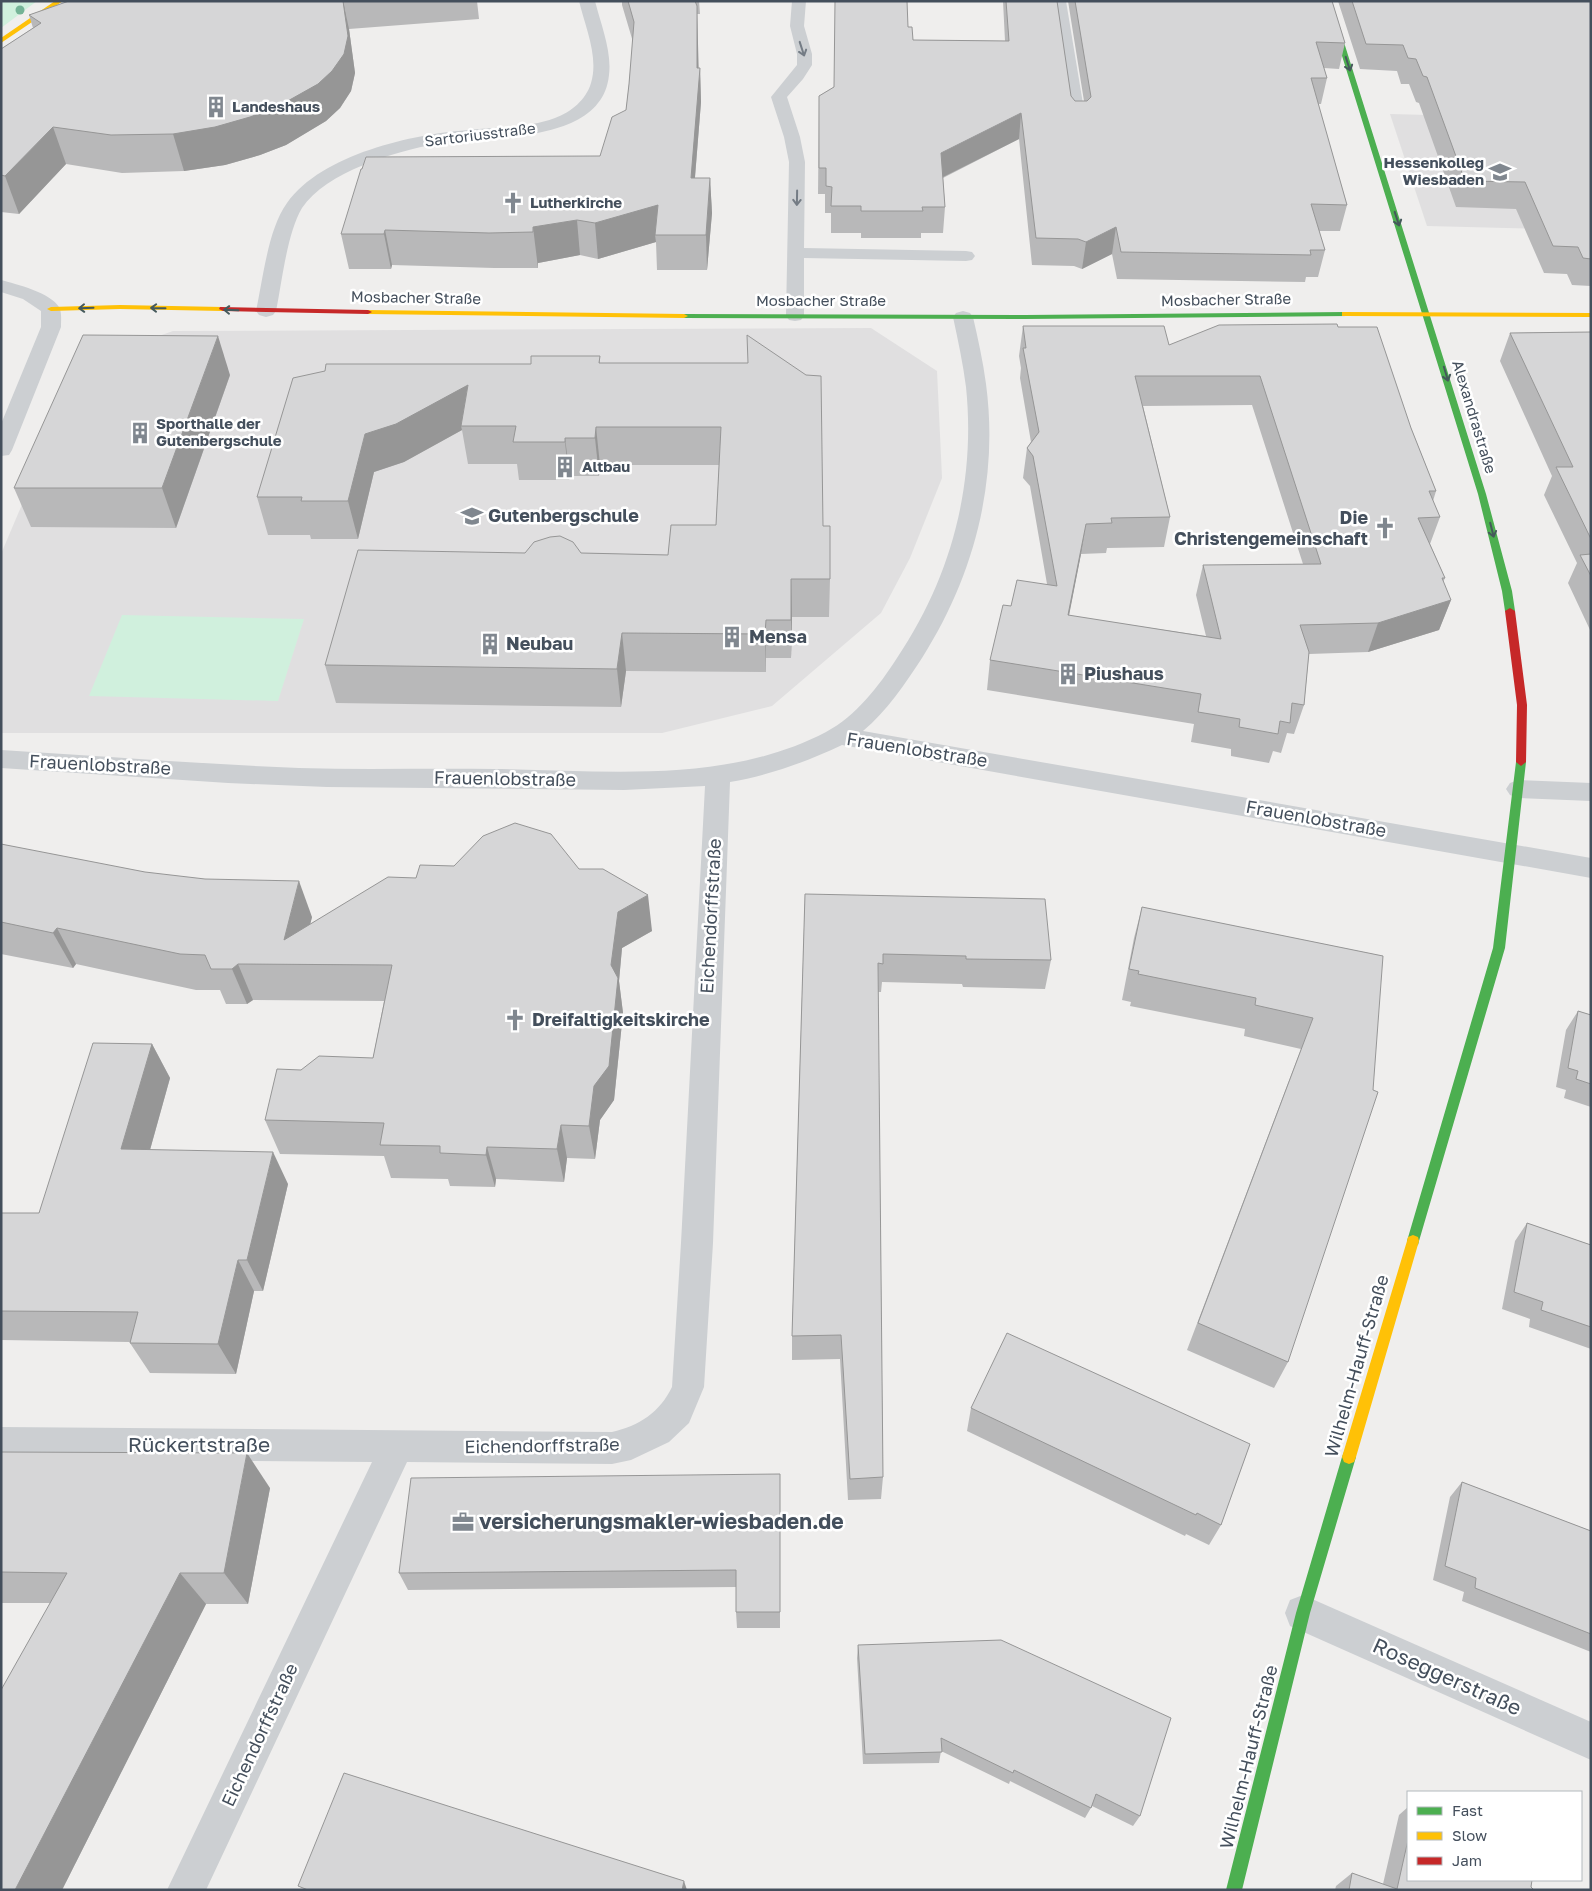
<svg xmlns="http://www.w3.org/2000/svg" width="1592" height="1891" viewBox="0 0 1592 1891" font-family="'Golos Text',sans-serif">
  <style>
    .education { fill: #e0dfe0 }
    .green { fill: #d0f0dd }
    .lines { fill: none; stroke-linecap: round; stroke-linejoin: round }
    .lane { fill: #cccfd2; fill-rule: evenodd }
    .street { fill: #cccfd2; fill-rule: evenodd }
    .fast { fill: #4caf50; fill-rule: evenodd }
    .slow { fill: #ffc107; fill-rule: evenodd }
    .jam { fill: #c62828; fill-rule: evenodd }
    .tree { fill: #74b396 }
    .wall { fill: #b8b8b9; fill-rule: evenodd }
    .shaded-wall { fill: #969696 }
    .building { fill: #d6d6d7; stroke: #969696; fill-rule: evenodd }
    .oneway { stroke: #747c85 }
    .oneway2 { stroke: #45595b }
    .labels { text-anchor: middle; stroke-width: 5; stroke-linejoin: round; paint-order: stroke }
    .far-poi-label { font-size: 15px; font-weight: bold; fill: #444f5c; stroke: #fff; text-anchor: start }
    .far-street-label { font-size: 15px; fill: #444f5c; stroke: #fff }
    .poi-label { font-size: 18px; font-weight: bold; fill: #444f5c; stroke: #fff; text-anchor: start }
    .street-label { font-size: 18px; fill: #444f5c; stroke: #fff }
    .near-street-label { font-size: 21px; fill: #444f5c; stroke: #fff }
    .near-poi-label { font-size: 21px; font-weight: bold; fill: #444f5c; stroke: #fff; text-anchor: start }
  </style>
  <rect width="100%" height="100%" fill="#efeeed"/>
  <g class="education">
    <path d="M 1390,114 L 1591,119 L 1591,230 L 1427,226 Z"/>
    <path d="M 871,328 L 937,371 L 942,478 L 910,558 L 881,613 L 772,706 L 662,733 L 1,733 L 1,554 L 82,363 L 173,331 Z"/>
  </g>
  <g class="green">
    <path d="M 1,1 L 37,1 L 1,28 Z"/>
    <path d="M 122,615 L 304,619 L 278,701 L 89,696 Z"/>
  </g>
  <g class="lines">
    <g class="lane">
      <path d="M 792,1 L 806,1 L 804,26 L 812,54 L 812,65 L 803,79 L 787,97 L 800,137 L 805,162 L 804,248 L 966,251 L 972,252 L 975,256 L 972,260 L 966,261 L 804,258 L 804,316 L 801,320 L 795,321 L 789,320 L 786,316 L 789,162 L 784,137 L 771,97 L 797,65 L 797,54 L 790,26 Z"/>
      <path d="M 1052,1 L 1066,1 L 1086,122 L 1084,125 L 1072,125 L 1070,122 Z"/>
      <path d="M 1518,780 L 1591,783 L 1591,801 L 1518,798 L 1510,795 L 1506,789 L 1510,783 Z"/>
    </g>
    <g class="street">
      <path d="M 579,1 L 595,1 C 601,25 612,51 609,75 C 602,146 486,135 436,144 C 396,151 326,172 302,208 C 287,233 282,282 276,311 L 273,315 L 266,317 L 259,315 L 256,311 C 263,279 268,229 287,203 C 322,154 413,134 469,130 C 497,127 528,128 555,118 C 571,112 586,100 591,83 C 599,57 585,26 579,1 Z"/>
      <path d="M 1,280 C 16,284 51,293 59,307 C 62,312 61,321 61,327 L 12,450 L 9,455 L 1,456 L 1,424 L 41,327 L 41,311 L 23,299 L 1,292 Z"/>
      <path d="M 963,311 L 970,313 L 973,317 C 978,339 983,361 986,384 C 999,481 974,576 922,658 C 905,684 887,711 863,731 L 1591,858 L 1591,878 L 842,745 C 806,762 770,775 730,782 L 713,1243 L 704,1387 L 689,1423 L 669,1442 L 631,1460 L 612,1464 L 407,1462 L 206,1890 L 167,1890 L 372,1462 L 1,1459 L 1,1427 L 612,1432 C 639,1426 660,1412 672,1387 L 681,1243 L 705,786 L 624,790 L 327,787 L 228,783 L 1,768 L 1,750 C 101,756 200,764 299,768 C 364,770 429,768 494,769 C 604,770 725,785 826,732 C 856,716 879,686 897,658 C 951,578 976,484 966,387 C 963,364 958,340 953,317 L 956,313 Z"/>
      <path d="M 1303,1595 L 1591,1722 L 1591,1760 L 1290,1626 L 1285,1613 L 1290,1600 Z"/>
    </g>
    <g class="fast">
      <path d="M 1325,1 L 1331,1 L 1486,494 L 1512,591 L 1515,611 L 1513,613 L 1507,613 L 1505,611 L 1502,591 L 1478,494 Z"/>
      <path d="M 1345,312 L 1348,312 L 1348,316 L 1025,319 L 684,318 L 680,316 L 684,314 L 1025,315 Z"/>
      <path d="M 1521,758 L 1526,762 L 1505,948 L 1419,1241 L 1418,1245 L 1413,1247 L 1408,1245 L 1407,1241 L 1493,948 L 1516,762 Z"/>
      <path d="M 1349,1450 L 1354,1452 L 1356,1457 L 1310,1613 L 1242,1890 L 1226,1890 L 1296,1613 L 1342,1457 L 1344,1452 Z"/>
    </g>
    <g class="slow">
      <path d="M 55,1 L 63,1 L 1,43 L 1,38 Z"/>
      <path d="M 120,305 L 223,307 L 227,309 L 223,311 L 120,309 L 51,311 L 47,309 L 51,307 Z"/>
      <path d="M 365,310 L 684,314 L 688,316 L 684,318 L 368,314 L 364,312 Z"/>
      <path d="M 1342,312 L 1591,313 L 1591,317 L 1345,316 L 1342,316 Z"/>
      <path d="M 1413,1235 L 1418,1237 L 1419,1241 L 1356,1457 L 1354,1462 L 1349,1464 L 1344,1462 L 1342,1457 L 1407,1241 L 1408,1237 Z"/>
    </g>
    <g class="jam">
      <path d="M 220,307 L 368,310 L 372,312 L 368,314 L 223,311 L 219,309 Z"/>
      <path d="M 1510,608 L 1515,611 L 1527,705 L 1526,762 L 1521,766 L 1516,762 L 1517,705 L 1505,611 Z"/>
    </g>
  </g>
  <circle class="tree" cx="20" cy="10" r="4.5"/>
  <g class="wall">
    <path d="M 69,1 L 477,1 L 479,19 L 349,29 L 355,73 L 351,91 L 340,108 L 326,121 L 286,145 L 260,155 L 225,165 L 184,171 L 122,173 L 66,164 L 19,214 L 1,212 L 1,49 L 33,28 L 29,15 Z"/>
    <path d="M 622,1 L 699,1 L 700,14 L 697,14 L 698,68 L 700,68 L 701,102 L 695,178 L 710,178 L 712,213 L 707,270 L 657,270 L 656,242 L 598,259 L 580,255 L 538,263 L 538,268 L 494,268 L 392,265 L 391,269 L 349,269 L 341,234 L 600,156 L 626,110 L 629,84 L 633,42 L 622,5 Z"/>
    <path d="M 1003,1 L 1057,1 L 1071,96 L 1075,101 L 1084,101 L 1068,1 L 1332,1 L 1345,43 L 1339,69 L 1324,68 L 1327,78 L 1321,104 L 1318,104 L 1347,205 L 1340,231 L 1319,231 L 1325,250 L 1318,277 L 1306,277 L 1305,282 L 1117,279 L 1112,254 L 1082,269 L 1074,266 L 1032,265 L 1019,139 L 943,178 L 945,207 L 943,233 L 921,233 L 921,238 L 861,238 L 861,233 L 831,233 L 831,213 L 825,213 L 825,194 L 818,194 L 819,96 L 834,87 L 908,27 L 913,40 L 1005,41 Z"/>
    <path d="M 1338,1 L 1591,1 L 1591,286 L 1572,285 L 1567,274 L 1544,273 L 1516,209 L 1456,207 L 1419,103 L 1416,102 L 1409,84 L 1401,84 L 1397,71 L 1360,69 Z"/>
    <path d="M 1023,326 L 1169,345 L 1338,327 L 1411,428 L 1436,491 L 1433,501 L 1440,517 L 1430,544 L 1445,578 L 1443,582 L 1451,600 L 1439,630 L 1368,652 L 1309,654 L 1304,705 L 1294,734 L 1287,733 L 1281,753 L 1273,751 L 1269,763 L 1231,756 L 1231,749 L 1191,742 L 1194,724 L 987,690 L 990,660 L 1011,606 L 1047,584 L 1030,486 L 1023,478 L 1027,448 L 1031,442 L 1020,378 L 1021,368 L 1019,356 ZM 1252,405 L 1303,564 L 1203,565 L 1196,595 L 1206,636 L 1069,616 L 1081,554 L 1106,553 L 1107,548 L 1164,547 L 1170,517 L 1143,406 Z"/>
    <path d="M 1591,332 L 1591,632 L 1568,583 L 1577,563 L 1544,495 L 1552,476 L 1500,361 L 1510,333 Z"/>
    <path d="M 600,356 L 600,363 L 748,363 L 823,526 L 830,579 L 829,617 L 792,617 L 791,658 L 766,658 L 766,672 L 626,671 L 621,707 L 336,703 L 325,665 L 581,553 L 668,555 L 716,525 L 719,465 L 600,465 L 599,476 L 570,476 L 569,480 L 519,480 L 517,464 L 468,464 L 462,430 L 404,462 L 374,472 L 358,539 L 311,539 L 310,535 L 268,535 L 257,497 L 531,364 Z"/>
    <path d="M 230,375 L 176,528 L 31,527 L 14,488 Z"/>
    <path d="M 1,844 L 312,917 L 310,924 L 416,878 L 579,869 L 652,931 L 622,948 L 619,981 L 623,1013 L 614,1100 L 600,1120 L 595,1159 L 567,1158 L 564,1182 L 496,1179 L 495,1187 L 450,1186 L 448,1179 L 391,1178 L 384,1156 L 280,1154 L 265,1120 L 301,1070 L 373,1058 L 384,1001 L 253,1000 L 247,1004 L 226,1004 L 220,990 L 196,990 L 76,964 L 73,968 L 1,954 Z"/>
    <path d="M 805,894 L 1051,960 L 1045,989 L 963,987 L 962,984 L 882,982 L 881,992 L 878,992 L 883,1477 L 881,1499 L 848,1500 L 840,1359 L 792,1360 L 792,1336 Z"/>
    <path d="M 1142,907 L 1383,956 L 1288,1362 L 1274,1388 L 1187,1350 L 1301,1049 L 1244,1036 L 1245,1029 L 1130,1006 L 1131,1002 L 1122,1000 L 1134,938 Z"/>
    <path d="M 1578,1011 L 1591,1015 L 1591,1107 L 1564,1098 L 1566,1090 L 1556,1087 L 1566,1030 Z"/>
    <path d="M 152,1044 L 170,1078 L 150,1150 L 288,1184 L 263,1291 L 254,1291 L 236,1374 L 150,1373 L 130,1343 L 130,1342 L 1,1340 L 1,1213 L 39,1213 Z"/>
    <path d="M 1527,1223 L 1591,1245 L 1591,1349 L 1529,1327 L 1530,1319 L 1502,1309 L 1515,1241 Z"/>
    <path d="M 971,1408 L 1250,1444 L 1221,1525 L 1209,1545 L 1186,1534 L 1185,1536 L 967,1431 Z"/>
    <path d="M 1,1452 L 270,1488 L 248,1604 L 206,1604 L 62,1890 L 1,1890 L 50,1603 L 1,1603 Z"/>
    <path d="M 1462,1482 L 1591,1531 L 1591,1652 L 1462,1601 L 1464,1592 L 1433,1580 L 1450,1497 Z"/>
    <path d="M 780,1493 L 780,1628 L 737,1628 L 736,1612 L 736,1587 L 408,1590 L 399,1573 Z"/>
    <path d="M 858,1645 L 1140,1816 L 1133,1826 L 1092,1806 L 1085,1818 L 1010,1781 L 1009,1784 L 941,1751 L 939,1763 L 863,1764 L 857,1658 Z"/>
    <path d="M 1408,1807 L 1408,1880 L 1531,1887 L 1534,1890 L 1335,1890 L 1336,1886 L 1352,1873 L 1383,1884 L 1399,1815 Z"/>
  </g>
  <g class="shaded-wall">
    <path d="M 343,1 L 349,29 L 355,73 L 351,91 L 340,108 L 326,121 L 286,145 L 260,155 L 225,165 L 184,171 L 173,134 Z"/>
    <path d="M 697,6 L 699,81 L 700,68 L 701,102 L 692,213 L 691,178 L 697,68 Z"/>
    <path d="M 1021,113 L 1019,139 L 939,179 L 941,153 Z"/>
    <path d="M 53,127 L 66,164 L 19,214 L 5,176 Z"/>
    <path d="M 710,178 L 712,213 L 707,270 L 706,235 Z"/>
    <path d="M 658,205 L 655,235 L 656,242 L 598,259 L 595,223 Z"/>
    <path d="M 577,220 L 580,255 L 538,263 L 538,268 L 533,227 Z"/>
    <path d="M 1116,227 L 1112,254 L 1082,269 L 1086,242 Z"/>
    <path d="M 385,230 L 392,265 L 391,269 L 384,234 Z"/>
    <path d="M 218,336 L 230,375 L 176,528 L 162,488 Z"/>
    <path d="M 468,385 L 461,426 L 462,430 L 404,462 L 374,472 L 358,539 L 348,501 L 365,434 Z"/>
    <path d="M 596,427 L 600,465 L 599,476 L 595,438 Z"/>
    <path d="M 565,438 L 570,476 L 569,480 L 565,442 Z"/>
    <path d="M 1086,524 L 1081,554 L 1063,645 L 1068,615 Z"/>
    <path d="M 791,579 L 792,617 L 791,658 Z"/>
    <path d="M 1451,600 L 1439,630 L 1368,652 L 1378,623 Z"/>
    <path d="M 766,620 L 766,672 L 765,634 Z"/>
    <path d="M 622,633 L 626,671 L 621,707 L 617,669 Z"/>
    <path d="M 299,881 L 312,917 L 300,965 L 284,940 Z"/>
    <path d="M 648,895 L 652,931 L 622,948 L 619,981 L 623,1013 L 614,1100 L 600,1120 L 595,1159 L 589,1126 L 594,1086 L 611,965 L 618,912 Z"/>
    <path d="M 57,928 L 76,964 L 73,968 L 53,933 Z"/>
    <path d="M 238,964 L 253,1000 L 247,1004 L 232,969 Z"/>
    <path d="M 152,1044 L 170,1078 L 141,1182 L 121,1149 Z"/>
    <path d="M 561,1125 L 567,1158 L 564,1182 L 557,1149 Z"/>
    <path d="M 487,1147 L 496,1179 L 495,1187 L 486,1155 Z"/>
    <path d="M 273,1152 L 288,1184 L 263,1291 L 247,1260 Z"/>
    <path d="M 238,1260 L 254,1291 L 236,1374 L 218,1344 Z"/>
    <path d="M 247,1453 L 270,1488 L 248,1604 L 224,1573 Z"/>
    <path d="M 180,1573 L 206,1604 L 62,1890 L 15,1890 Z"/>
    <path d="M 684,1881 L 687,1890 L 682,1890 Z"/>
  </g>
  <g class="building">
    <path d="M 69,1 L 343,1 L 348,36 L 344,54 L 332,71 L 318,84 L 277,107 L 250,117 L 215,127 L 173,134 L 111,135 L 53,127 L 5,176 L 1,175 L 1,49 L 41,23 L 29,15 Z"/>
    <path d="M 628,1 L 695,1 L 697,6 L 697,68 L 700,68 L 691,178 L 710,178 L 706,235 L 655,235 L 658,205 L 595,223 L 577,220 L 533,227 L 533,232 L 489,233 L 385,230 L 384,234 L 341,234 L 361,169 L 362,169 L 366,157 L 600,156 L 612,117 L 626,110 L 629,84 L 634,22 Z"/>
    <path d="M 835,1 L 907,1 L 908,27 L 912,27 L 913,40 L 1009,41 L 1006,1 L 1057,1 L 1071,96 L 1075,101 L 1087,101 L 1091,97 L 1075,1 L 1332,1 L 1345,43 L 1316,42 L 1327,78 L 1311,78 L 1347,205 L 1311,204 L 1325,250 L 1310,250 L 1311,255 L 1121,252 L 1116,227 L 1086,242 L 1078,239 L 1036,238 L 1021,113 L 941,153 L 945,207 L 922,207 L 923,211 L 861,211 L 861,206 L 831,206 L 832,187 L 826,186 L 826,168 L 819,168 L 819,96 L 834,87 Z"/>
    <path d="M 1352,1 L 1591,1 L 1591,259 L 1583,258 L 1578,247 L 1553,246 L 1525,182 L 1465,181 L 1427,77 L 1423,76 L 1416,59 L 1408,58 L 1403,45 L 1366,44 Z"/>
    <path d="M 1337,324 L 1338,327 L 1377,327 L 1411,428 L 1436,491 L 1429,491 L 1440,517 L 1418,518 L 1445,578 L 1442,578 L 1451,600 L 1378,623 L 1300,625 L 1309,652 L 1304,705 L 1292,703 L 1290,723 L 1280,721 L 1278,734 L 1239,727 L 1240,719 L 1198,712 L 1201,694 L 990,660 L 1003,605 L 1011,606 L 1017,580 L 1057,586 L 1033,456 L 1027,448 L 1039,432 L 1023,348 L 1026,348 L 1023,326 L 1164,326 L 1169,345 L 1219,325 ZM 1135,376 L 1260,376 L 1321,564 L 1203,565 L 1221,639 L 1068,615 L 1086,524 L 1112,523 L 1111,518 L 1170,517 Z"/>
    <path d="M 1591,332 L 1591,539 L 1556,467 L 1573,467 L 1510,333 Z"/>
    <path d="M 83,335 L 218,336 L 162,488 L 14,488 Z"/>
    <path d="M 747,335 L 806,375 L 821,376 L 823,526 L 830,526 L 830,579 L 791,579 L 791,620 L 766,620 L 765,634 L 622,633 L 617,669 L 325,665 L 358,550 L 525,553 L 534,542 L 550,537 L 560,536 L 573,542 L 581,553 L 668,555 L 671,525 L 716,525 L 721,427 L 596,427 L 595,438 L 565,438 L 565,442 L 513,442 L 516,426 L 461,426 L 468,385 L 396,424 L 365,434 L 348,501 L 301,501 L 302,497 L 257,497 L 293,378 L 325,371 L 326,364 L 531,364 L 531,356 L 600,356 L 599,363 L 748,363 Z"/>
    <path d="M 1591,554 L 1591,576 L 1580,555 Z"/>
    <path d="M 515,823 L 551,834 L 579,869 L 603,869 L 648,895 L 618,912 L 611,965 L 618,978 L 609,1066 L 594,1086 L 589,1126 L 561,1125 L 557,1149 L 487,1147 L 486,1155 L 440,1153 L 440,1146 L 380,1145 L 384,1123 L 265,1120 L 277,1069 L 301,1070 L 319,1056 L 373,1058 L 392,965 L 238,964 L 232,969 L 211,969 L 205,955 L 180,954 L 57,928 L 53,933 L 1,922 L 1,844 L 145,872 L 205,879 L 299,881 L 284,940 L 388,877 L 416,878 L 420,865 L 454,866 L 483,836 Z"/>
    <path d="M 805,894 L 1045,899 L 1051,960 L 966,959 L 966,956 L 883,954 L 883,964 L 878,963 L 883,1477 L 850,1479 L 841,1335 L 792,1336 Z"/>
    <path d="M 1142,907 L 1383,956 L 1373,1090 L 1378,1092 L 1288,1362 L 1198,1323 L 1313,1018 L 1255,1005 L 1256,998 L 1138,974 L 1139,971 L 1129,969 Z"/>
    <path d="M 1578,1011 L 1591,1015 L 1591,1084 L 1576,1079 L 1578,1071 L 1568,1068 Z"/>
    <path d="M 93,1043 L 152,1044 L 121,1149 L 273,1152 L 247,1260 L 238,1260 L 218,1344 L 130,1343 L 138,1312 L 1,1311 L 1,1213 L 39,1213 Z"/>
    <path d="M 1527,1223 L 1591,1245 L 1591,1327 L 1541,1310 L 1543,1302 L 1514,1292 Z"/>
    <path d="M 1007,1333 L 1250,1444 L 1221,1525 L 1197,1513 L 1196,1515 L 971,1408 Z"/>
    <path d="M 1,1452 L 247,1453 L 224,1573 L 180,1573 L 15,1890 L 1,1890 L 1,1690 L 67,1573 L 1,1572 Z"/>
    <path d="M 780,1474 L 780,1612 L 736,1612 L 736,1570 L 399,1573 L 411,1478 Z"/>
    <path d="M 1462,1482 L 1591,1531 L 1591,1634 L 1475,1588 L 1476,1578 L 1445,1566 Z"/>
    <path d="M 1001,1640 L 1171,1718 L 1140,1816 L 1096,1794 L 1091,1808 L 1014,1770 L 1013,1773 L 941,1738 L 942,1752 L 865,1754 L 858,1645 Z"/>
    <path d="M 344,1773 L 684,1881 L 682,1890 L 308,1890 L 298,1886 Z"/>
    <path d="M 1408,1840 L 1408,1880 L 1532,1880 L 1531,1887 L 1534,1890 L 1349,1890 L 1352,1873 L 1397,1889 Z"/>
  </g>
  <defs><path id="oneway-shaft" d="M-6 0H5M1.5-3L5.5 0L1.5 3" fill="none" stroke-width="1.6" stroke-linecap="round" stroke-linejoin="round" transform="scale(1.25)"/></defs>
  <g class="oneway">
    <use href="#oneway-shaft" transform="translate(802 49) rotate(72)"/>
    <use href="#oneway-shaft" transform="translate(797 198) rotate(91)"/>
  </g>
  <g class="oneway2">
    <use href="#oneway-shaft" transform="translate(1348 64) rotate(72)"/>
    <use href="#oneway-shaft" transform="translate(1397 219) rotate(72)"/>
    <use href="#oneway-shaft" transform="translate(86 308) rotate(178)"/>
    <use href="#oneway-shaft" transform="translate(158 308) rotate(-179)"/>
    <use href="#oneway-shaft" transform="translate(231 310) rotate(-178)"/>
    <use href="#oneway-shaft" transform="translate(1446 374) rotate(73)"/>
    <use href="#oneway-shaft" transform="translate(1492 530) rotate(76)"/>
  </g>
  <defs>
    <g id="building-bare" transform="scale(1.725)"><path d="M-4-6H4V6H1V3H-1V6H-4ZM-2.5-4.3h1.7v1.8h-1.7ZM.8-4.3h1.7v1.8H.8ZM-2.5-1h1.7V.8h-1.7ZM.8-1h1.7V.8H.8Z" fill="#80878f" stroke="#fff" stroke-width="2.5" paint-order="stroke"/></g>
    <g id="school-bare" transform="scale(1.725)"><path d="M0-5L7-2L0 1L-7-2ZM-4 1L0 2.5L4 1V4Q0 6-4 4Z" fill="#80878f" stroke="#fff" stroke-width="2.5" paint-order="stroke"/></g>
    <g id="church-bare" transform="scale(1.725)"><path d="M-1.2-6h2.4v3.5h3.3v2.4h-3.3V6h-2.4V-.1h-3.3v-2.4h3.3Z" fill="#80878f" stroke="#fff" stroke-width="2.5" paint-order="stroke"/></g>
    <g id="office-bare" transform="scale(1.725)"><path d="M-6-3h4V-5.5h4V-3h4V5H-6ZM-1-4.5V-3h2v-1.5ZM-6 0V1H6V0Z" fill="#80878f" stroke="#fff" stroke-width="2.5" paint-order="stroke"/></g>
  </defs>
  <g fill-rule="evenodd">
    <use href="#building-bare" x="216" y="107"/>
    <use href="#school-bare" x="1500" y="172"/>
    <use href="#church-bare" x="513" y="203"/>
    <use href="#building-bare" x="140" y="433"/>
    <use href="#building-bare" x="565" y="467"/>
    <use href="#school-bare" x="472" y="516"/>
    <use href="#church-bare" x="1385" y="528"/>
    <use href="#building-bare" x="732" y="637"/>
    <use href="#building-bare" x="490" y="644"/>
    <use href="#building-bare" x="1068" y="674"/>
    <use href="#church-bare" x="515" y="1020"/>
    <use href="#office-bare" x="463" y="1522"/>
  </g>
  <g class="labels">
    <g class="far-poi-label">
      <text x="232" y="112">Landeshaus</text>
      <text x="1484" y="168" text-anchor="end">Hessenkolleg<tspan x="1484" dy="17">Wiesbaden</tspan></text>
      <text x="530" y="208">Lutherkirche</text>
      <text x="156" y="429">Sporthalle der<tspan x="156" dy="17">Gutenbergschule</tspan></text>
      <text x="582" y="472">Altbau</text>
    </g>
    <g class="far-street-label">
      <text transform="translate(480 135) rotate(-7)" y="5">Sartoriusstraße</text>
      <text transform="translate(416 298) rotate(1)" y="5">Mosbacher Straße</text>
      <text transform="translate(1226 300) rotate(-1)" y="5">Mosbacher Straße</text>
      <text x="821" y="306">Mosbacher Straße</text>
      <text transform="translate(1474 417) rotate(73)" y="5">Alexandrastraße</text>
    </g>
    <g class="poi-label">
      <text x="488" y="522">Gutenbergschule</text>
      <text x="1368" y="524" text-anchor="end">Die<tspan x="1368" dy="21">Christengemeinschaft</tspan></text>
      <text x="749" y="643">Mensa</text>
      <text x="506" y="650">Neubau</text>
      <text x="1084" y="680">Piushaus</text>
      <text x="532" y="1026">Dreifaltigkeitskirche</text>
    </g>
    <g class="street-label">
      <text transform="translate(917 750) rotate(9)" y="6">Frauenlobstraße</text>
      <text transform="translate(100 765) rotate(3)" y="6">Frauenlobstraße</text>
      <text transform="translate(505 779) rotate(1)" y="6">Frauenlobstraße</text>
      <text transform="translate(1316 819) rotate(10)" y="6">Frauenlobstraße</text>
      <text transform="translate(711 916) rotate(-87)" y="6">Eichendorffstraße</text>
      <text transform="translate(1357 1366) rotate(-74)" y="6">Wilhelm-Hauff-Straße</text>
      <text transform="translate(542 1446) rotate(-1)" y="6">Eichendorffstraße</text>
      <text transform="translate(260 1735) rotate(-65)" y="6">Eichendorffstraße</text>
      <text transform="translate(1249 1757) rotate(-76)" y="6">Wilhelm-Hauff-Straße</text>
    </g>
    <g class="near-street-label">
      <text x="199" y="1452">Rückertstraße</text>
      <text transform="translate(1447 1677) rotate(24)" y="7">Roseggerstraße</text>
    </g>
    <g class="near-poi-label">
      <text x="479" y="1529">versicherungsmakler-wiesbaden.de</text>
    </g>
  </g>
  <rect width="1592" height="1891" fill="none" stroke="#444f5c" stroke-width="5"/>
  <rect x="1407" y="1791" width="175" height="90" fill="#ffffff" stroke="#b4b9be"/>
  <rect x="1417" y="1807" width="25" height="8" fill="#4caf50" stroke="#b4b9be"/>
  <text x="1452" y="1816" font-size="15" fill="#444f5c">Fast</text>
  <rect x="1417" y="1832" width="25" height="8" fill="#ffc107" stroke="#b4b9be"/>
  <text x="1452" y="1841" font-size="15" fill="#444f5c">Slow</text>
  <rect x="1417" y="1857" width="25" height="8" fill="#c62828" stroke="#b4b9be"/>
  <text x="1452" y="1866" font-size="15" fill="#444f5c">Jam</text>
</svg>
